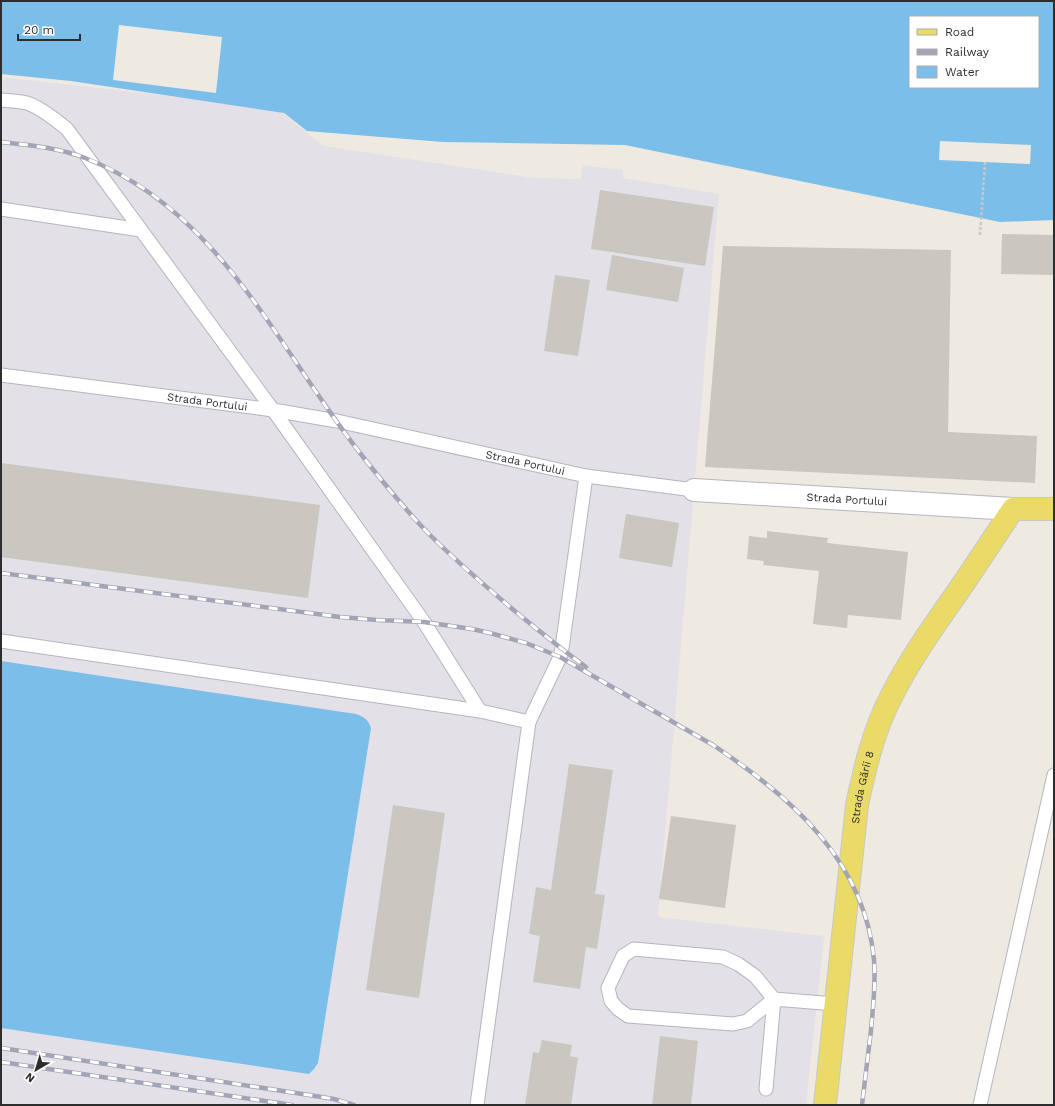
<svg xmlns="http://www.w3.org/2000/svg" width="1055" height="1106" viewBox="0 0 1055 1106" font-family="'Work Sans',sans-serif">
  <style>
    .industrial { fill: #e3e0e7 }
    .water { fill: #7abee9; fill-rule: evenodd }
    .pier { fill: #eeeae1 }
    .building { fill: #cac6c0 }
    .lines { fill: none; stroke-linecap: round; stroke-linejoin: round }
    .service-casing { stroke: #b4b5bf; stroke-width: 15 }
    .minor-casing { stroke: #b4b5bf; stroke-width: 24 }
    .primary-casing { stroke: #c8c8c8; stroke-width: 24 }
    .path { stroke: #c8c8c8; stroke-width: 2.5; stroke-dasharray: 3 2; stroke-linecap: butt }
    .service { stroke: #fff; stroke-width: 13 }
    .minor { stroke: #fff; stroke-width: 22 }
    .primary { stroke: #eadb69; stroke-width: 22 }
    .rail-casing { stroke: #a3a4b6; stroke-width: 4.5 }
    .rail { stroke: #fff; stroke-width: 3; stroke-dasharray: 9; stroke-linecap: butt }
    .labels { text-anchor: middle; stroke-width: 3.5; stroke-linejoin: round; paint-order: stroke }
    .street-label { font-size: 11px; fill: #2d2d2d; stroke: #fff }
  </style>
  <rect width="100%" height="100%" fill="#eeeae1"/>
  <path class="industrial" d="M 1,77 L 276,108 L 323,146 L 534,178 L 581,179 L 582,165 L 623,170 L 623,178 L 719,194 L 658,917 L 824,936 L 806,1105 L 1,1105 Z"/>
  <g class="water">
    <path d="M 1,1 L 1054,1 L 1054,220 L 1000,222 L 625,145 L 443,142 L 307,131 L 284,113 L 71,81 L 1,74 ZM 910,17 L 1038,17 L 1038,87 L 910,87 Z"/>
    <path d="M 1,661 L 356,714 C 364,717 368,719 371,728 L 318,1063 L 314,1069 L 309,1074 L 1,1028 Z"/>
  </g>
  <g class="pier">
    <path d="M 119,25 L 222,37 L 216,93 L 113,80 Z"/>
    <path d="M 940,141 L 1031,145 L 1030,164 L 939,160 Z"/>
  </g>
  <g class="building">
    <path d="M 600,190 L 714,207 L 705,266 L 591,249 Z"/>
    <path d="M 1002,234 L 1054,235 L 1053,275 L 1001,274 Z"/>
    <path d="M 723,246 L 951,250 L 948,432 L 1037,436 L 1035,483 L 705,467 Z"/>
    <path d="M 612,255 L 684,268 L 678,302 L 606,290 Z"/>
    <path d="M 555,275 L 590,280 L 578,356 L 544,351 Z"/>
    <path d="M 1,463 L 320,505 L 308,598 L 1,557 Z"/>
    <path d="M 626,514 L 679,523 L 672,567 L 619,558 Z"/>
    <path d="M 767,531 L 828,538 L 827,543 L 908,552 L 901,620 L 848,615 L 847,628 L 813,624 L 819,571 L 763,565 L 764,561 L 747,559 L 749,536 L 767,538 Z"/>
    <path d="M 569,764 L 613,770 L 595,894 L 605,895 L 597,949 L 586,947 L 580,989 L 533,982 L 540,936 L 529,934 L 536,887 L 551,890 Z"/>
    <path d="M 393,805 L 445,813 L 419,998 L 366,990 Z"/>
    <path d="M 671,816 L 736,825 L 725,908 L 659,899 Z"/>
    <path d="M 660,1036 L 698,1041 L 691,1105 L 652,1105 Z"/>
    <path d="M 542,1040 L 572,1045 L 570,1056 L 578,1058 L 571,1105 L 525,1105 L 533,1052 L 539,1053 Z"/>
  </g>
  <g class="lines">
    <g class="service-casing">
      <g id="service">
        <path d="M 1,100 C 9,101 18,101 27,103 C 40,107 56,120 67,129 L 273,410 L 424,622 L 480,711"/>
        <path d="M 1,209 L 141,230"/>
        <path id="s1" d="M 1,375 L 273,410 L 337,421 L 586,476 L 694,490"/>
        <path d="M 1,641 L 480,711 L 529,722"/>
        <path d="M 634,949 L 723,957 L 738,964 L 755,976 L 774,999 L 747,1021 L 733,1024 L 628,1016 L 618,1009 L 611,1001 L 608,988 L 623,956 Z"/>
        <path d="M 766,1089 L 774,999 L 835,1004"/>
        <path d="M 477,1105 L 529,722 L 560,657 L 562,648 L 586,476"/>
        <path d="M 980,1105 L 1054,775"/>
      </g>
    </g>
    <g class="minor-casing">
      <g id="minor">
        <path id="s2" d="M 694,490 L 1013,509"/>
      </g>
    </g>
    <g class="primary-casing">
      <g id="primary">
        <path id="s3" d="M 825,1105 L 857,805 C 865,767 874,729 892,695 C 909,661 931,630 952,600 C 973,570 993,539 1013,509 L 1054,509"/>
      </g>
    </g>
    <path class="path" d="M 980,235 L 985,162"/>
    <use href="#service" class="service"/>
    <use href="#minor" class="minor"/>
    <use href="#primary" class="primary"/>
    <g class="rail-casing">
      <g id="rail">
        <path d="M 1,142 C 29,145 59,148 85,158 C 221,211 276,346 360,453 C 382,481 405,510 431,536 C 460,565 491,591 522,617 C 543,634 564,651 586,667"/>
        <path d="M 1,573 L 340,617 L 377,620 L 424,622 L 472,629 L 490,633 L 526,643 L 560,657 L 713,745 C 791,797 865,861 874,960 C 876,983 873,1007 871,1030 C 868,1055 865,1080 862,1105"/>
        <path d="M 1,1048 L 309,1095 L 334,1099 L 354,1105"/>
        <path d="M 1,1062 L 292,1105"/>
      </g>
    </g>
    <use href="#rail" class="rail"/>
  </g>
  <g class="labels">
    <g class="street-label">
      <text dy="4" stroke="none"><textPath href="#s1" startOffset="208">Strada Portului</textPath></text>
      <text dy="4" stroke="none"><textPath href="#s1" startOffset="532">Strada Portului</textPath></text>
      <text dy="4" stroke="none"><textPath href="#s2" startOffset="153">Strada Portului</textPath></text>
      <text dy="4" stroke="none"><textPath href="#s3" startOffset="320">Strada Gării 8</textPath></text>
    </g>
  </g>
  <rect width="1055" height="1106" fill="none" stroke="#2d2d2d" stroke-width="4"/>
  <rect x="909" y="16" width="130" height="72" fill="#ffffff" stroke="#ababab"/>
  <rect x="917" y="29" width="20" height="6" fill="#eadb69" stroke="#ababab"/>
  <text x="945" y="36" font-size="12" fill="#2d2d2d">Road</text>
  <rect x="917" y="49" width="20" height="6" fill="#a3a4b6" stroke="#ababab"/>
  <text x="945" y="56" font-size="12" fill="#2d2d2d">Railway</text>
  <rect x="917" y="66" width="20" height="12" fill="#7abee9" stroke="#ababab"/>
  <text x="945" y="76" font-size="12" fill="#2d2d2d">Water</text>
  <g transform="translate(36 1070) rotate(218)" stroke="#ffffff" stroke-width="3" paint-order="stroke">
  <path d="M0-3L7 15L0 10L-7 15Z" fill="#2d2d2d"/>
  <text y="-6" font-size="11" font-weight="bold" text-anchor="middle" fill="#2d2d2d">N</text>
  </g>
  <path d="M18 34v6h62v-6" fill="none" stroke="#2d2d2d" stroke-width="2"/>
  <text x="24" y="34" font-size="12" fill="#2d2d2d" stroke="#ffffff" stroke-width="3" paint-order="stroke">20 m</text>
</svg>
